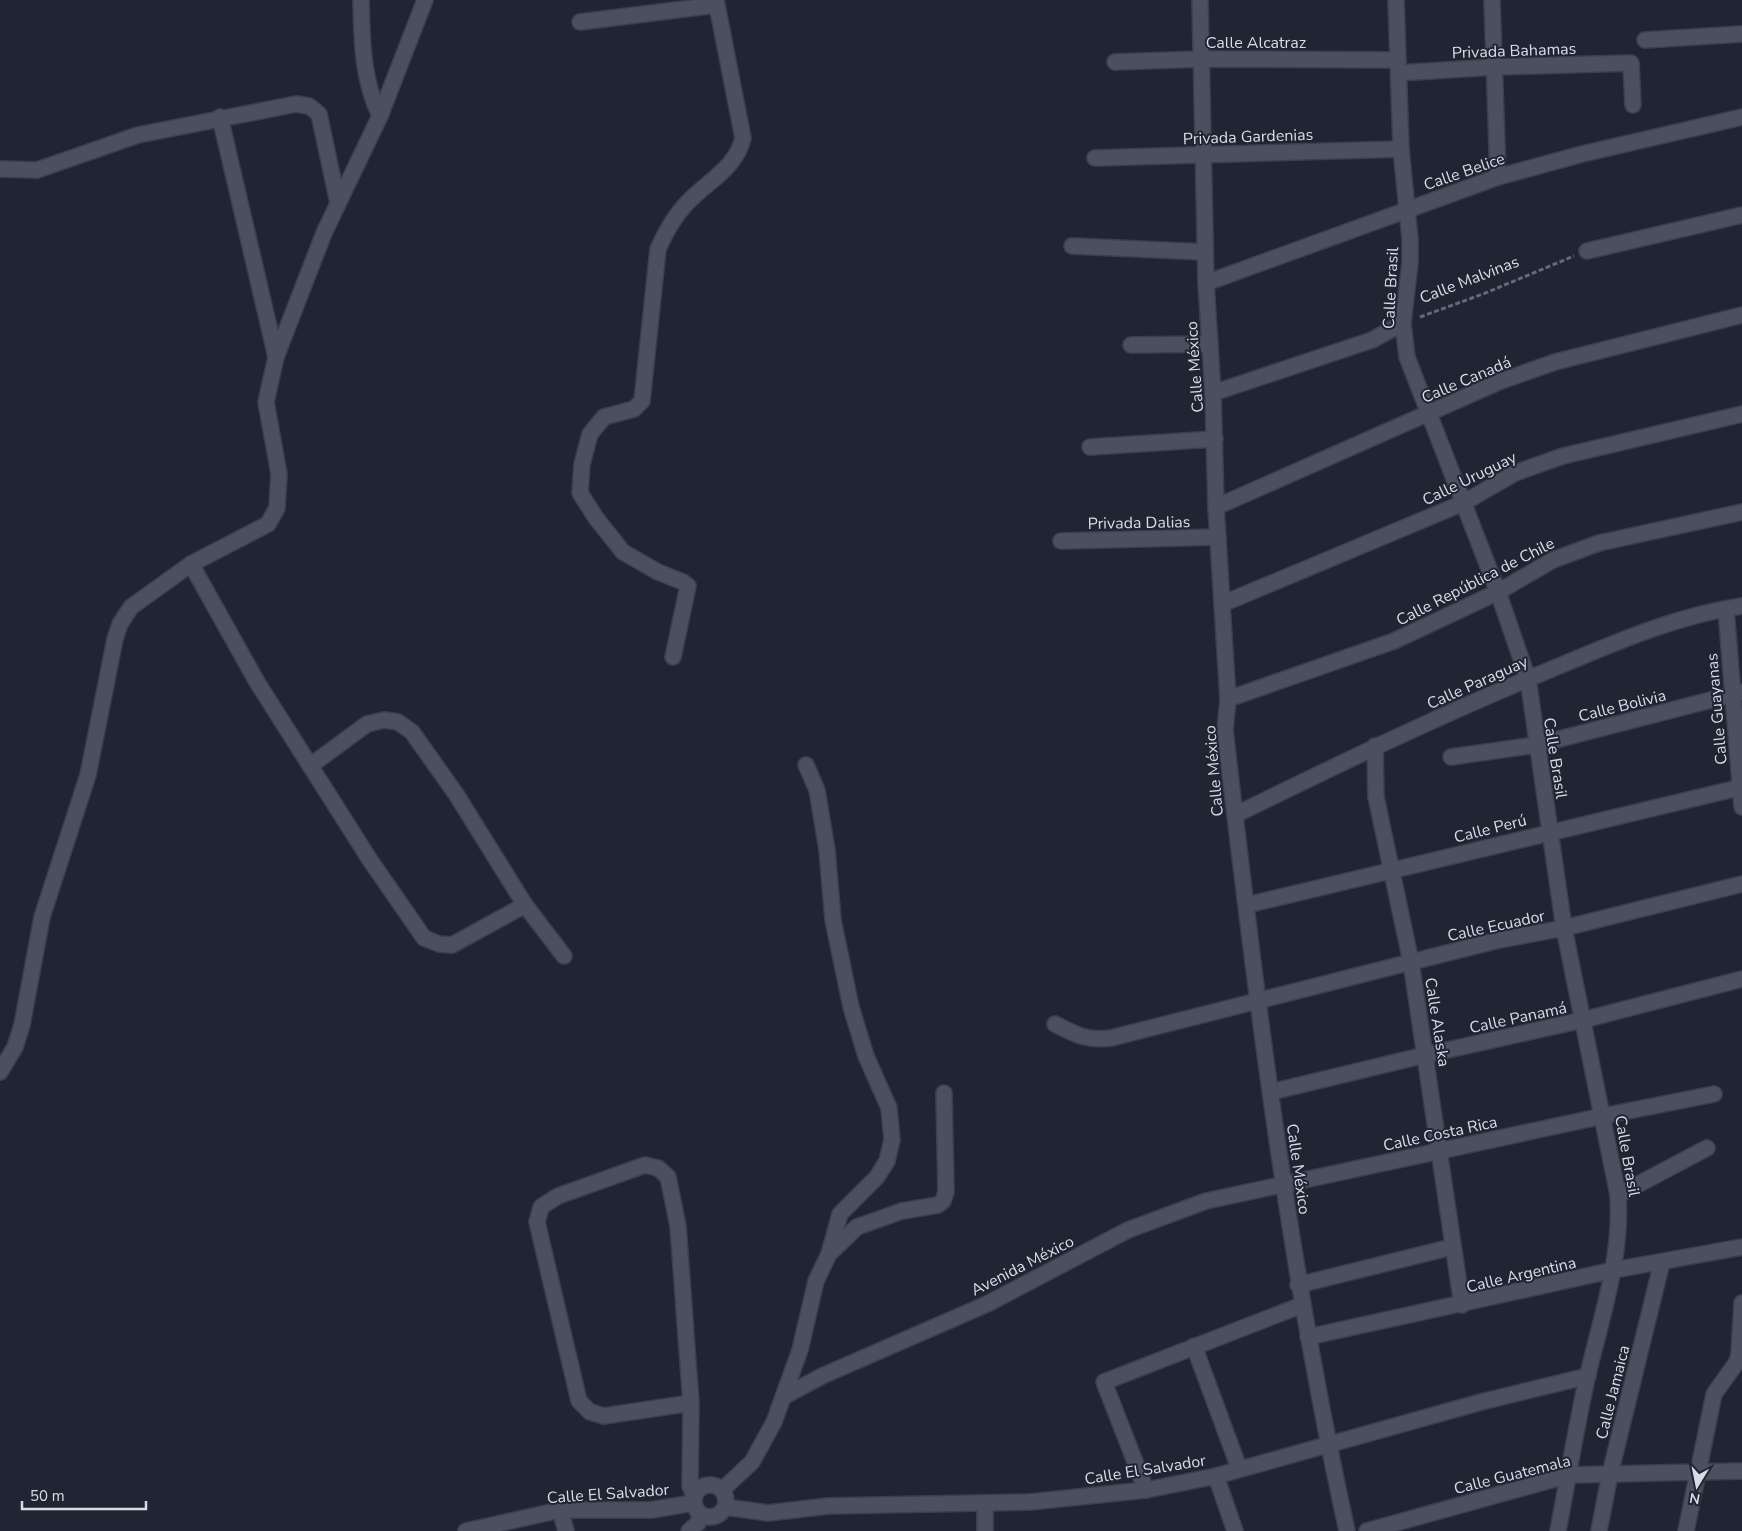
<svg xmlns="http://www.w3.org/2000/svg" width="1742" height="1531" viewBox="0 0 1742 1531" font-family="'Nunito Sans',sans-serif">
  <style>
    .lines { fill: none; stroke-linecap: round; stroke-linejoin: round }
    .minor-casing { stroke: #3c3f4b; stroke-width: 18 }
    .path { stroke: #666a77; stroke-width: 3; stroke-dasharray: 5 2.5; stroke-linecap: butt }
    .minor { stroke: #4b5061; stroke-width: 15 }
    .labels { text-anchor: middle; stroke-width: 4; stroke-linejoin: round; paint-order: stroke }
    .street-label { font-size: 16px; fill: #d9dce6; stroke: #202433 }
  </style>
  <rect width="100%" height="100%" fill="#202433"/>
  <g class="lines">
    <g class="minor-casing">
      <g id="minor">
        <path d="M 361,0 C 362,40 362,79 380,116"/>
        <path d="M 1200,0 L 1206,283 L 1213,393 L 1216,507 L 1228,699 L 1225,730 C 1256,998 1289,1267 1347,1531"/>
        <path d="M 1396,0 L 1401,149 L 1410,239 L 1410,263 L 1403,323 L 1407,357 L 1498,592 L 1528,679 L 1564,928 L 1618,1195 C 1622,1257 1602,1315 1588,1374 C 1576,1426 1568,1479 1558,1531"/>
        <path d="M 1492,0 L 1498,177"/>
        <path d="M 580,22 L 716,5"/>
        <path d="M 1645,40 L 1742,34"/>
        <path d="M 1115,62 L 1202,59 L 1398,60"/>
        <path d="M 1399,73 L 1494,67 L 1631,63 L 1633,105"/>
        <path d="M 220,117 L 276,357"/>
        <path d="M 1095,158 L 1401,149"/>
        <path d="M 0,169 L 37,170 L 138,135 L 296,104 L 309,106 L 319,114 L 338,203"/>
        <path d="M 1072,246 L 1205,252"/>
        <path d="M 1587,251 L 1742,215"/>
        <path d="M 1206,283 L 1498,177 L 1582,154 L 1742,117"/>
        <path d="M 1131,345 L 1210,344"/>
        <path d="M 1213,393 L 1372,340 L 1403,323"/>
        <path d="M 1090,447 L 1215,439"/>
        <path d="M 1216,507 L 1501,381 L 1555,362 L 1742,315"/>
        <path d="M 1061,541 L 1218,537"/>
        <path d="M 191,564 L 257,682 L 370,860 L 424,938 L 439,944 L 452,945 L 525,905"/>
        <path d="M 1222,604 L 1463,503 L 1515,473 L 1563,456 L 1742,414"/>
        <path d="M 1726,609 L 1742,807"/>
        <path d="M 673,657 L 688,586 L 683,582 L 658,572 L 623,552 L 596,518 L 580,493 L 582,464 L 590,434 L 604,417 L 634,409 L 642,401 L 658,249 C 665,233 674,217 686,204 C 706,182 736,169 743,138 L 716,0"/>
        <path d="M 1228,699 L 1394,641 L 1498,592 L 1553,560 L 1599,543 L 1742,512"/>
        <path d="M 1375,746 L 1376,797 L 1411,962 L 1462,1305"/>
        <path d="M 1451,757 L 1536,745 L 1742,692"/>
        <path d="M 310,766 L 367,724 L 384,720 L 398,722 L 412,732 L 456,794 L 525,905 L 564,956"/>
        <path d="M 1235,815 C 1339,764 1444,713 1552,669 C 1614,643 1675,616 1742,606"/>
        <path d="M 1247,905 L 1742,787"/>
        <path d="M 1055,1024 C 1076,1035 1087,1041 1111,1038 L 1411,962 L 1499,940 L 1564,928 L 1742,884"/>
        <path d="M 0,1072 L 15,1047 L 22,1025 L 42,917 L 88,775 L 115,639 L 120,624 L 131,607 L 191,564 L 268,524 L 277,508 L 279,474 L 266,402 L 276,357 L 324,233 L 380,116 L 425,0"/>
        <path d="M 1271,1092 L 1425,1055 L 1583,1020 L 1742,979"/>
        <path d="M 1618,1195 L 1707,1148"/>
        <path d="M 831,1252 L 857,1227 L 902,1211 L 938,1205 L 943,1201 L 946,1192 L 944,1093"/>
        <path d="M 1298,1285 L 1452,1247"/>
        <path d="M 1308,1337 L 1614,1270 L 1742,1247"/>
        <path d="M 1194,1346 L 1239,1468"/>
        <path d="M 783,1397 L 822,1376 L 987,1304 L 1128,1230 L 1206,1201 L 1603,1116 L 1714,1094"/>
        <path d="M 691,1403 L 604,1416 L 590,1412 L 579,1401 L 537,1222 L 541,1207 L 558,1196 L 645,1165 L 658,1168 L 668,1177 L 678,1226 L 691,1403 L 690,1486 L 694,1495"/>
        <path d="M 1216,1476 L 1235,1531"/>
        <circle cx="710" cy="1501" r="16"/>
        <path d="M 722,1490 L 752,1462 L 774,1422 L 800,1350 L 816,1281 L 829,1254 L 840,1214 L 877,1177 L 887,1161 L 892,1140 L 889,1108 L 866,1056 L 851,1007 L 833,920 L 827,850 L 817,790 L 806,765"/>
        <path d="M 1146,1490 L 1104,1382 L 1302,1305"/>
        <path d="M 985,1503 L 985,1531"/>
        <path d="M 725,1507 L 768,1513 L 828,1506 L 1030,1502 L 1146,1490 L 1216,1476 L 1481,1402 L 1588,1376"/>
        <path d="M 560,1510 L 566,1531"/>
        <path d="M 466,1531 L 560,1510 L 651,1510 L 693,1503"/>
        <path d="M 689,1531 L 698,1523 L 700,1515"/>
        <path d="M 1367,1531 L 1569,1475 L 1742,1471"/>
        <path d="M 1599,1531 L 1610,1474 L 1662,1262"/>
        <path d="M 1686,1531 L 1714,1394 L 1737,1362 L 1739,1354 L 1742,1303"/>
      </g>
    </g>
    <path class="path" d="M 1420,317 L 1483,294 L 1574,256"/>
    <use href="#minor" class="minor"/>
  </g>
  <g class="labels">
    <g class="street-label">
      <text x="1256" y="48">Calle Alcatraz</text>
      <text transform="translate(1514 50) rotate(-2)" y="6">Privada Bahamas</text>
      <text transform="translate(1248 136) rotate(-2)" y="6">Privada Gardenias</text>
      <text transform="translate(1464 171) rotate(-19)" y="6">Calle Belice</text>
      <text transform="translate(1469 279) rotate(-21)" y="6">Calle Malvinas</text>
      <text transform="translate(1390 288) rotate(-87)" y="6">Calle Brasil</text>
      <text transform="translate(1194 367) rotate(-94)" y="6">Calle México</text>
      <text transform="translate(1466 379) rotate(-23)" y="6">Calle Canadá</text>
      <text transform="translate(1469 478) rotate(-26)" y="6">Calle Uruguay</text>
      <text transform="translate(1139 522) rotate(-1)" y="6">Privada Dalias</text>
      <text transform="translate(1475 581) rotate(-27)" y="6">Calle República de Chile</text>
      <text transform="translate(1477 682) rotate(-24)" y="6">Calle Paraguay</text>
      <text transform="translate(1622 705) rotate(-14)" y="6">Calle Bolivia</text>
      <text transform="translate(1716 709) rotate(-95)" y="6">Calle Guayanas</text>
      <text transform="translate(1556 758) rotate(81)" y="6">Calle Brasil</text>
      <text transform="translate(1213 771) rotate(-95)" y="6">Calle México</text>
      <text transform="translate(1490 828) rotate(-14)" y="6">Calle Perú</text>
      <text transform="translate(1496 925) rotate(-12)" y="6">Calle Ecuador</text>
      <text transform="translate(1518 1017) rotate(-12)" y="6">Calle Panamá</text>
      <text transform="translate(1438 1022) rotate(81)" y="6">Calle Alaska</text>
      <text transform="translate(1440 1133) rotate(-12)" y="6">Calle Costa Rica</text>
      <text transform="translate(1628 1156) rotate(80)" y="6">Calle Brasil</text>
      <text transform="translate(1299 1169) rotate(82)" y="6">Calle México</text>
      <text transform="translate(1022 1265) rotate(-27)" y="6">Avenida México</text>
      <text transform="translate(1521 1274) rotate(-13)" y="6">Calle Argentina</text>
      <text transform="translate(1612 1392) rotate(-76)" y="6">Calle Jamaica</text>
      <text transform="translate(1145 1469) rotate(-9)" y="6">Calle El Salvador</text>
      <text transform="translate(1512 1474) rotate(-14)" y="6">Calle Guatemala</text>
      <text transform="translate(608 1493) rotate(-4)" y="6">Calle El Salvador</text>
    </g>
  </g>
  <g transform="translate(1697 1486) rotate(190)" stroke="#202433" stroke-width="4" paint-order="stroke">
  <path d="M0-4L9 19L0 12L-9 19Z" fill="#d9dce6"/>
  <text y="-8" font-size="14" font-weight="bold" text-anchor="middle" fill="#d9dce6">N</text>
  </g>
  <path d="M22 1501v8h124v-8" fill="none" stroke="#d9dce6" stroke-width="2.5"/>
  <text x="30" y="1501" font-size="15" fill="#d9dce6" stroke="#202433" stroke-width="4" paint-order="stroke">50 m</text>
</svg>
